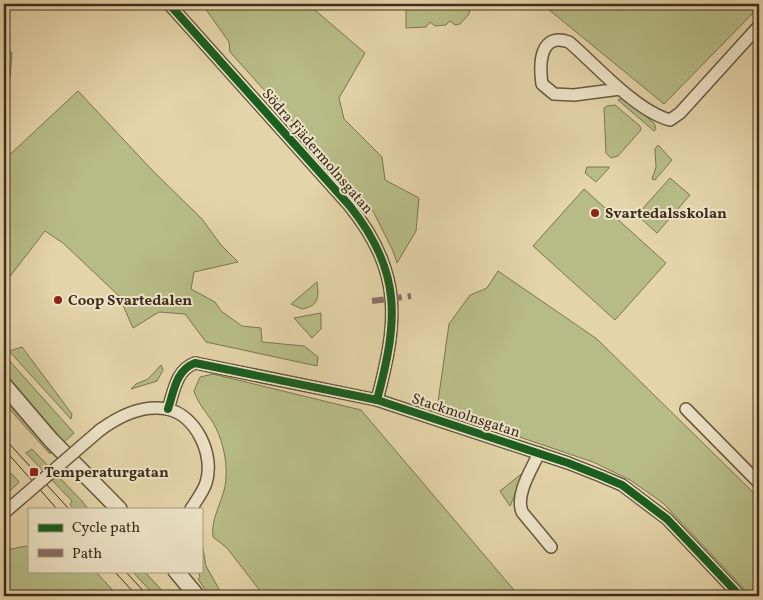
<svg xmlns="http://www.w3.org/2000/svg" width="763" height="600" viewBox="0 0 763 600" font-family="Vollkorn,serif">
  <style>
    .green { fill: #b7bc86; stroke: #7b7552 }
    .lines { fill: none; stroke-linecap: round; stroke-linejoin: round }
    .minor-casing { stroke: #685840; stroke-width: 14 }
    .tertiary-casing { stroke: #685840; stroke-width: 18 }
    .minor { stroke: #ede3c7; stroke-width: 11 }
    .tertiary { stroke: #ede3c7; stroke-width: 15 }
    .tram { stroke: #3f2e1d; stroke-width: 1 }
    .minor-bridge-casing { stroke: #685840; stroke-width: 14; stroke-linecap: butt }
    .minor-bridge { stroke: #ede3c7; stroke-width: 11 }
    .quiet { stroke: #8d6e63; stroke-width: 6; stroke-dasharray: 12 6; stroke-linecap: butt }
    .cycleway-casing { stroke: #ede3c7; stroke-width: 11 }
    .cycleway { stroke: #1b5e20; stroke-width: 8 }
    .poi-dot { fill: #8f2418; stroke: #ede3c7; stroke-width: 2 }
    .labels { text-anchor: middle; stroke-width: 4; stroke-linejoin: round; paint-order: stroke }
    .street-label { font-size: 15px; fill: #3f2e1d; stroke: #ede3c7 }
    .poi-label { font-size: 15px; font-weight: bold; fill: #3f2e1d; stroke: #ede3c7; text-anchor: start }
  </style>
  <rect width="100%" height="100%" fill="#e4d4a9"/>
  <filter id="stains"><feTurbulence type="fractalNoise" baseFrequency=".004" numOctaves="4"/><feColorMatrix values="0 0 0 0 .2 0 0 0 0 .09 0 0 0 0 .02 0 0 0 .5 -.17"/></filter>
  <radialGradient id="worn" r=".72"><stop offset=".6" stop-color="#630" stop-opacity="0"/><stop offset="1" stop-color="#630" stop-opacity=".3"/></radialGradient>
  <g class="green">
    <path d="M 202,4 L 308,4 L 365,53 L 339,98 L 344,119 L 382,157 L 385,180 L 419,198 L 416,231 L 397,263 L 393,251 L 373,211 L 230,52 L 229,42 Z"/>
    <path d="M 406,4 L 467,4 L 470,7 L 469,14 L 460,24 L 455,25 L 450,21 L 446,25 L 435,26 L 430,22 L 426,27 L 406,28 Z"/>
    <path d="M 542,4 L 759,4 L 759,7 L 664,104 Z"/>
    <path d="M 4,45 L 12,53 L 10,77 L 4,71 Z"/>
    <path d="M 78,91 L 153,171 L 202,219 L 221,245 L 238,262 L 194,272 L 191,289 L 215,302 L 221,311 L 242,326 L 261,328 L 262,342 L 304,346 L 318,357 L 317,366 L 206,342 L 185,314 L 159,312 L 133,328 L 119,296 L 63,243 L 45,231 L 4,284 L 4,160 Z"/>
    <path d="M 624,98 L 654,123 L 656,129 L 654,131 L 618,100 Z"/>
    <path d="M 615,105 L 640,126 L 641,130 L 618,156 L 611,158 L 606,153 L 604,108 L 607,106 Z"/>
    <path d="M 658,145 L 672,160 L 655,180 L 652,179 L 656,167 L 655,149 Z"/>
    <path d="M 587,167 L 609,167 L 609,168 L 596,182 L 585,173 Z"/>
    <path d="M 670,178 L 690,195 L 657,233 L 637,215 Z"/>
    <path d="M 584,189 L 666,263 L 615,320 L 533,246 Z"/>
    <path d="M 498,271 L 597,339 L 759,498 L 759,596 L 751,596 L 663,503 L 630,480 L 593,462 L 437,409 L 449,324 L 470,295 L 487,288 Z"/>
    <path d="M 317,282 C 319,297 319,306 302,309 L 291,304 Z"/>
    <path d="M 321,313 L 321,329 L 312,338 L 294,318 Z"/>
    <path d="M 22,347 L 72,414 L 71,419 L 9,351 Z"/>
    <path d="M 7,358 L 74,433 L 64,442 L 4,372 L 7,369 L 4,365 Z"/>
    <path d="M 161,365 L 163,370 L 157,381 L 131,389 L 136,384 L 148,379 Z"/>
    <path d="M 213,374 L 361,410 L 519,596 L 264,596 L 227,548 L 213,537 C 210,516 226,498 226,477 C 227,458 222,437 212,421 C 205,411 198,403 194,391 L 200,377 Z"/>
    <path d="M 4,398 L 51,453 L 50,454 L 4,403 Z"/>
    <path d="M 32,449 L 82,501 L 88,509 L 74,509 L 70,505 L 72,501 L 26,453 Z"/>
    <path d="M 525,471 L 510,506 L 500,491 Z"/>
    <path d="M 8,473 L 12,474 L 19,482 L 4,497 L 4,477 Z"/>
    <path d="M 201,537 L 206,566 L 223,596 L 210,596 L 198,579 L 200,577 L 198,571 L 201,571 Z"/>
    <path d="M 26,546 L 29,548 L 29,571 L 95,571 L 118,596 L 4,596 L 4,563 L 7,550 Z"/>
    <path d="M 132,571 L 144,571 L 167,596 L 155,596 Z"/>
  </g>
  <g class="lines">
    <g class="minor-casing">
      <g id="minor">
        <path d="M 169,4 L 349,205 C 403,272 398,321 377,400"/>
        <path d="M 620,89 L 574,95 L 554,94 L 542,84 C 539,63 540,32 569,42 C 596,65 636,111 670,120 L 680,113 L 759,26"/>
        <path d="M 168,409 C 174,391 176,370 195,363 L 377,400 L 568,463 L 601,476 L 622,485 L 667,519 L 740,596"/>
        <path d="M 686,409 L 759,483"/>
        <path d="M 100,430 C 119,416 142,404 167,409 C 196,415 215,455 206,483 C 203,492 196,501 191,509"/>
        <path d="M 539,453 C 532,469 515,494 522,512 L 551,547"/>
        <path d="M 4,513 L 26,494"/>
      </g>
    </g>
    <g class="tertiary-casing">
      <g id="tertiary">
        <path d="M 4,385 L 51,440 L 119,509"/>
        <path d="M 176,571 L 197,596"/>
      </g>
    </g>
    <use href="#minor" class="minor"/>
    <use href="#tertiary" class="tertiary"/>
    <g class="tram">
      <path d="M 4,438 L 69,509"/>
      <path d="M 4,449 L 57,509"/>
      <path d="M 114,571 L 137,596"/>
      <path d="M 125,571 L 148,596"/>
    </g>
    <g class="minor-bridge-casing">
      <path id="minor-bridge" d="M 26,494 L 100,430"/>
    </g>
    <use href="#minor-bridge" class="minor-bridge"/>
    <path class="quiet" d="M 372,301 L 411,296"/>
    <g class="cycleway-casing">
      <g id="cycleway">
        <path d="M 169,4 L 349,205 C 403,272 398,321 377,400"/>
        <path d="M 168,409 C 174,391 176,370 195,363 L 377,400 L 568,463 L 601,476 L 622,485 L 667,519 L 740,596"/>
      </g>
    </g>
    <use href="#cycleway" class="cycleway"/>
  </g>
  <g class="poi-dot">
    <circle cx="595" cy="213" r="5"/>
    <circle cx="58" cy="300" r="5"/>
    <rect x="29" y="467" width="10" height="10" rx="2.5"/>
  </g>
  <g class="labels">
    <g class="street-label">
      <text transform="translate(318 151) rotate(49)" y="5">Södra Fjädermolnsgatan</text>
      <text transform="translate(466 415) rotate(18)" y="5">Stackmolnsgatan</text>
    </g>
    <g class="poi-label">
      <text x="605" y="218">Svartedalsskolan</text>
      <text x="68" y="305">Coop Svartedalen</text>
      <text x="44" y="477">Temperaturgatan</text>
    </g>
  </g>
  <rect width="763" height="600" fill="none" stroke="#e4d4a9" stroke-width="20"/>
  <rect x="5" y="5" width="753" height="590" fill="none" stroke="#3f2e1d" stroke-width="2.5"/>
  <rect x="10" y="10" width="743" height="580" fill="none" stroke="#3f2e1d"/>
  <rect x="28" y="508" width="175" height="65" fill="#ede3c7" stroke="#a79b83"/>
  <rect x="38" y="524" width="25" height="8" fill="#1b5e20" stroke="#a79b83"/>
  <text x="72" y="532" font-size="15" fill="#3f2e1d">Cycle path</text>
  <rect x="38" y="549" width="25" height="8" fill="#8d6e63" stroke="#a79b83"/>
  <text x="72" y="558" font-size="15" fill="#3f2e1d">Path</text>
  <rect width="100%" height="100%" filter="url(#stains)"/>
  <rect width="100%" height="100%" fill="url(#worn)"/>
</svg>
